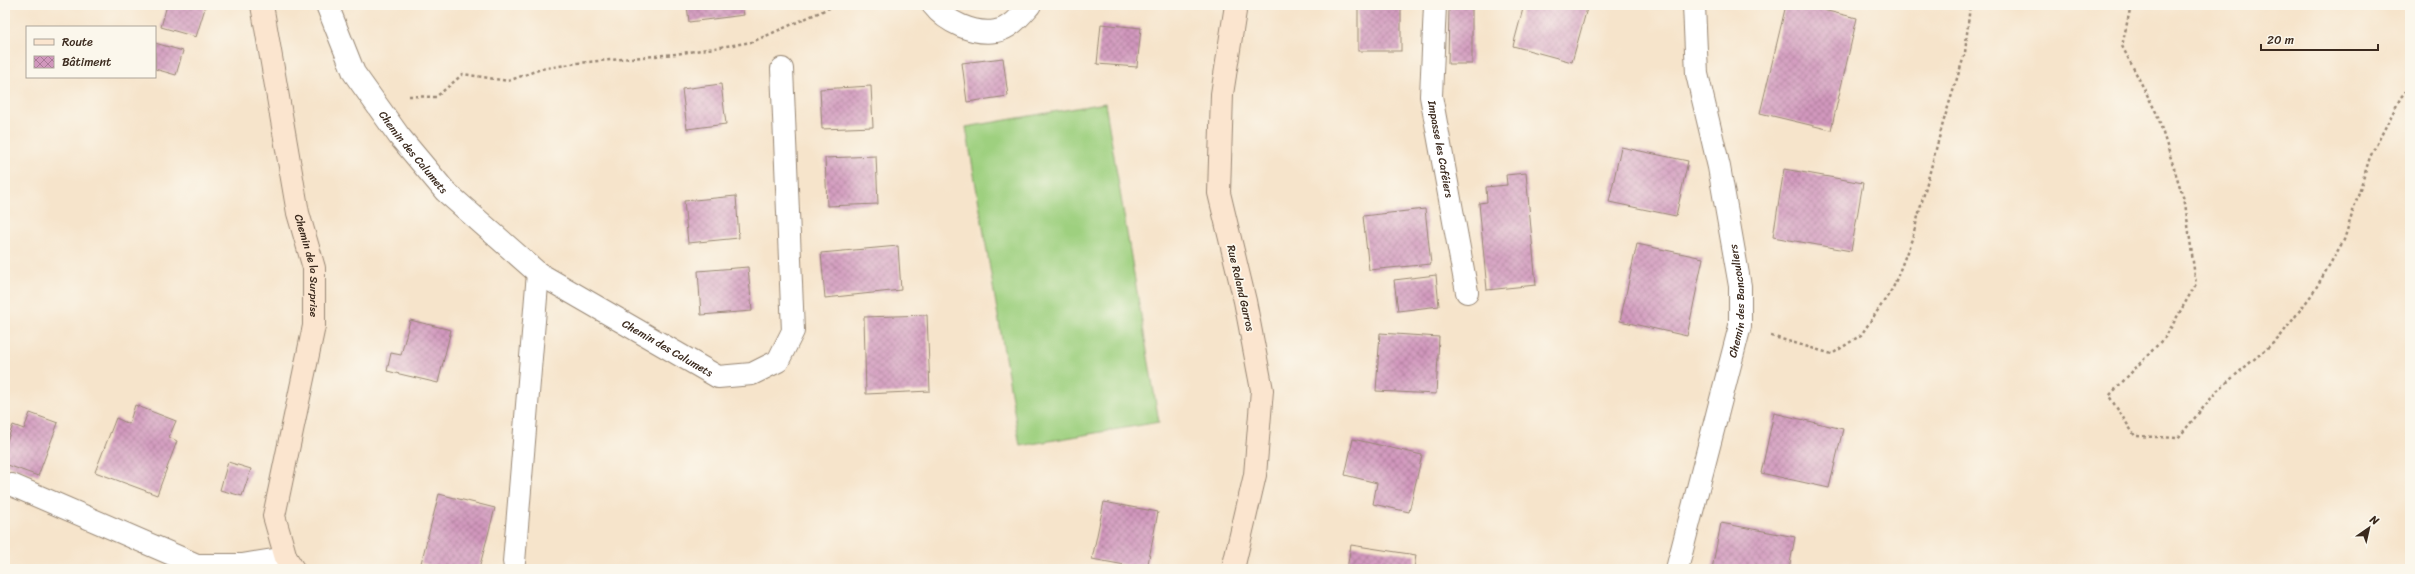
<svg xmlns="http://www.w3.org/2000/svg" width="2415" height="574" viewBox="0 0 2415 574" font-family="Sriracha,sans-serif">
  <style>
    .pitch { fill: #9ed07f; stroke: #6c7d4e }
    .building { fill: url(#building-cross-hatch) }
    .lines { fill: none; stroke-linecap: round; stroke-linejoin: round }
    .minor-casing { stroke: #988774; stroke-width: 24 }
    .secondary-casing { stroke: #988774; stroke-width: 24 }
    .path { stroke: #988774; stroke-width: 2.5; stroke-dasharray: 3 3; stroke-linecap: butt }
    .minor { stroke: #fff; stroke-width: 22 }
    .secondary { stroke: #fbe5cf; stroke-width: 22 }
    .labels { text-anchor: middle; stroke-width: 3.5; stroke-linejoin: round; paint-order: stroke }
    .street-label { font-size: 11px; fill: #3b2a1e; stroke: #fbf7ec }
  </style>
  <defs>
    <pattern id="building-cross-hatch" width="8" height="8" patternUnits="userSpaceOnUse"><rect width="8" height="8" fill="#d197bd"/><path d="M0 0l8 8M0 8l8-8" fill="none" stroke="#ab7b99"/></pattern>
  </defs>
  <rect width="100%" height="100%" fill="#fbf7ec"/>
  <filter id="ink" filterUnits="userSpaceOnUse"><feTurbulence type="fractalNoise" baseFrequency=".025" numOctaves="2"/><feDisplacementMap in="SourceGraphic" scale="8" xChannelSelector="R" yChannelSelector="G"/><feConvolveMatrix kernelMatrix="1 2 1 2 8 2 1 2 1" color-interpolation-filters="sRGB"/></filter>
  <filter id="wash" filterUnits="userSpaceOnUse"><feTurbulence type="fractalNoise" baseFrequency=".012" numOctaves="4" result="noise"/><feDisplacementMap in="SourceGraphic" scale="16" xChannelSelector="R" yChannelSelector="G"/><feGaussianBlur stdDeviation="0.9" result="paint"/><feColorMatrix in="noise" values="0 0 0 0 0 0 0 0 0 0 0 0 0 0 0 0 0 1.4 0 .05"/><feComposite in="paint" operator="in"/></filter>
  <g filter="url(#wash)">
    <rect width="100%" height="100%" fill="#f6e4cb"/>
    <path class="pitch" d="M 1105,103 L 1159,422 L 1020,446 L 966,127 Z"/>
    <g id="blocks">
      <g class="building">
        <path d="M 167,5 L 206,5 L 196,37 L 161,27 Z"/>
        <path d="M 687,5 L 742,5 L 744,15 L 689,22 Z"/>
        <rect x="1358" y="5" width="43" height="46"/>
        <path d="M 1449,5 L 1472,5 L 1472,64 L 1448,64 Z"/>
        <path d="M 1524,5 L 1588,5 L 1572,62 L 1513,46 Z"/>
        <path d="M 1786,5 L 1802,5 L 1857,18 L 1831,130 L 1760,113 Z"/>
        <path d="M 1101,24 L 1141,28 L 1137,67 L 1097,64 Z"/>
        <path d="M 155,43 L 183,51 L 176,75 L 155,69 Z"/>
        <path d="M 1003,58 L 1008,96 L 967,102 L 962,63 Z"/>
        <path d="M 721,84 L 726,124 L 687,129 L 682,89 Z"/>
        <path d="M 871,86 L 873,127 L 822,129 L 820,89 Z"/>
        <path d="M 1621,147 L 1688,161 L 1676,216 L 1609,202 Z"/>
        <path d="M 876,156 L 878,204 L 827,206 L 825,158 Z"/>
        <path d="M 1784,169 L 1863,183 L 1851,251 L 1773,237 Z"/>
        <path d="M 1526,173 L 1536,285 L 1487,290 L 1479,203 L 1487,202 L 1486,187 L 1507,185 L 1506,175 Z"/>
        <path d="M 736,196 L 739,238 L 688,243 L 684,201 Z"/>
        <path d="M 1425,209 L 1431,264 L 1369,270 L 1363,216 Z"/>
        <path d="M 1637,244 L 1703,258 L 1687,336 L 1620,321 Z"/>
        <path d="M 898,246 L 901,290 L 825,298 L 821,253 Z"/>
        <path d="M 748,267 L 752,311 L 701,315 L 698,271 Z"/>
        <path d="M 1436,275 L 1439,306 L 1398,311 L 1394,280 Z"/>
        <path d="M 927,315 L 930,391 L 866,394 L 864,317 Z"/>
        <path d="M 410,320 L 451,330 L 438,383 L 387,371 L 391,353 L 401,355 Z"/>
        <path d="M 1380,333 L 1439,337 L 1436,394 L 1376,391 Z"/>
        <path d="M 135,405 L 176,421 L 169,437 L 177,441 L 157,495 L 95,472 L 116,418 L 129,424 Z"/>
        <path d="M 30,413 L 58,423 L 38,476 L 5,464 L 5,446 L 13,425 L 24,429 Z"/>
        <path d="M 1774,413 L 1843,429 L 1829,488 L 1761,473 Z"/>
        <path d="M 1353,439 L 1422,455 L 1409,512 L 1373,504 L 1377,483 L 1345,475 Z"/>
        <path d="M 228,462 L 251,469 L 242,496 L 220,490 Z"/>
        <path d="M 439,494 L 495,508 L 479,569 L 444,569 L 421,563 Z"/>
        <path d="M 1104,502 L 1158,512 L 1147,569 L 1092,559 Z"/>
        <path d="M 1721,523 L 1795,537 L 1789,569 L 1712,569 Z"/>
        <path d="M 1351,545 L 1416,555 L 1414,569 L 1347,569 Z"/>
      </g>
    </g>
  </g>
  <g filter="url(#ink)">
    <use href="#blocks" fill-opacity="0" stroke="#988774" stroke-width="1"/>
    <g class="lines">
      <g class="minor-casing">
        <g id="minor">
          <path id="s1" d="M 327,5 L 354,73 L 399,136 L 445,191 L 538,273 L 718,377 L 752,374 L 778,361 L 793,331 L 782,69"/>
          <path d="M 933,5 C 946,22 974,35 996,31 C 1010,29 1021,15 1030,5"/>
          <path id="s2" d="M 1435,5 L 1431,96 L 1467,292"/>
          <path d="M 5,485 L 12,485 L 197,565 L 242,565 L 286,558"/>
          <path d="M 514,562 L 538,273"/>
          <path id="s3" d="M 1677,569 L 1740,326 L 1740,286 L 1719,167 L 1697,74 L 1694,5"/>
        </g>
      </g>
      <g class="secondary-casing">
        <g id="secondary">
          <path id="s4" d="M 262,5 L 298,213 L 314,268 L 314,326 L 274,516 L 286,558 L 293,569"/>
          <path d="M 1233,569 L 1255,475 L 1262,390 L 1245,301 L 1219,193 L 1222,94 L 1236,5"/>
        </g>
      </g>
      <g class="path">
        <path d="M 2131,5 L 2122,46 L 2157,114 L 2185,203 L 2196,284 L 2166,336 L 2109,396 L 2135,436 L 2178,438 L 2218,390 L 2279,338 L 2313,293 L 2344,240 L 2370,157 L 2401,97 L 2410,86"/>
        <path d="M 409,96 L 436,97 L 463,74 L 508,81 L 541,69 L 577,63 L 676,54 L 752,42 L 836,5"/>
        <path d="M 1771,336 L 1832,354 L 1861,335 L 1893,288 L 1912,239 L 1943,123 L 1965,53 L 1970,5"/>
      </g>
      <use href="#minor" class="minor"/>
      <use href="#secondary" class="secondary"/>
    </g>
  </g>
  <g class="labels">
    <g class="street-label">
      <text dy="4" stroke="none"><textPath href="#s2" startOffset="145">Impasse les Caféiers</textPath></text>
      <text dy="4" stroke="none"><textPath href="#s1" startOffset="172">Chemin des Calumets</textPath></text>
      <text dy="4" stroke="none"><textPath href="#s4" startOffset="265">Chemin de la Surprise</textPath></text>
      <text transform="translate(1241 288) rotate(77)" y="4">Rue Roland Garros</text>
      <text dy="4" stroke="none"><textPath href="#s3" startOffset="276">Chemin des Bancouliers</textPath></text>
      <text dy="4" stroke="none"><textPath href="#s1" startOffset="496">Chemin des Calumets</textPath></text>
    </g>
  </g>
  <rect width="2415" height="574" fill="none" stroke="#fbf7ec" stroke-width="20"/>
  <rect x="26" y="26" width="130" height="52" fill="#fbf7ec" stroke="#aea59a"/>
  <rect x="34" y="39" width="20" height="6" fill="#fbe5cf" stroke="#aea59a"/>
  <text x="62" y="46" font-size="12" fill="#3b2a1e">Route</text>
  <rect x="34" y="56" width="20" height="12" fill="url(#building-cross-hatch)" stroke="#aea59a"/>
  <text x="62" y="66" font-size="12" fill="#3b2a1e">Bâtiment</text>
  <g transform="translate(2369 528) rotate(34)" stroke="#fbf7ec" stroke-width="3" paint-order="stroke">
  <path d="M0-3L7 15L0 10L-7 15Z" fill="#3b2a1e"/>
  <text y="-6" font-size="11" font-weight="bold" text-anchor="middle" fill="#3b2a1e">N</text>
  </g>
  <path d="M2261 44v6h117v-6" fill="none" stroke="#3b2a1e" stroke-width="2"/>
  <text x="2267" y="44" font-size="12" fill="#3b2a1e" stroke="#fbf7ec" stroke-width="3" paint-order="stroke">20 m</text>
</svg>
